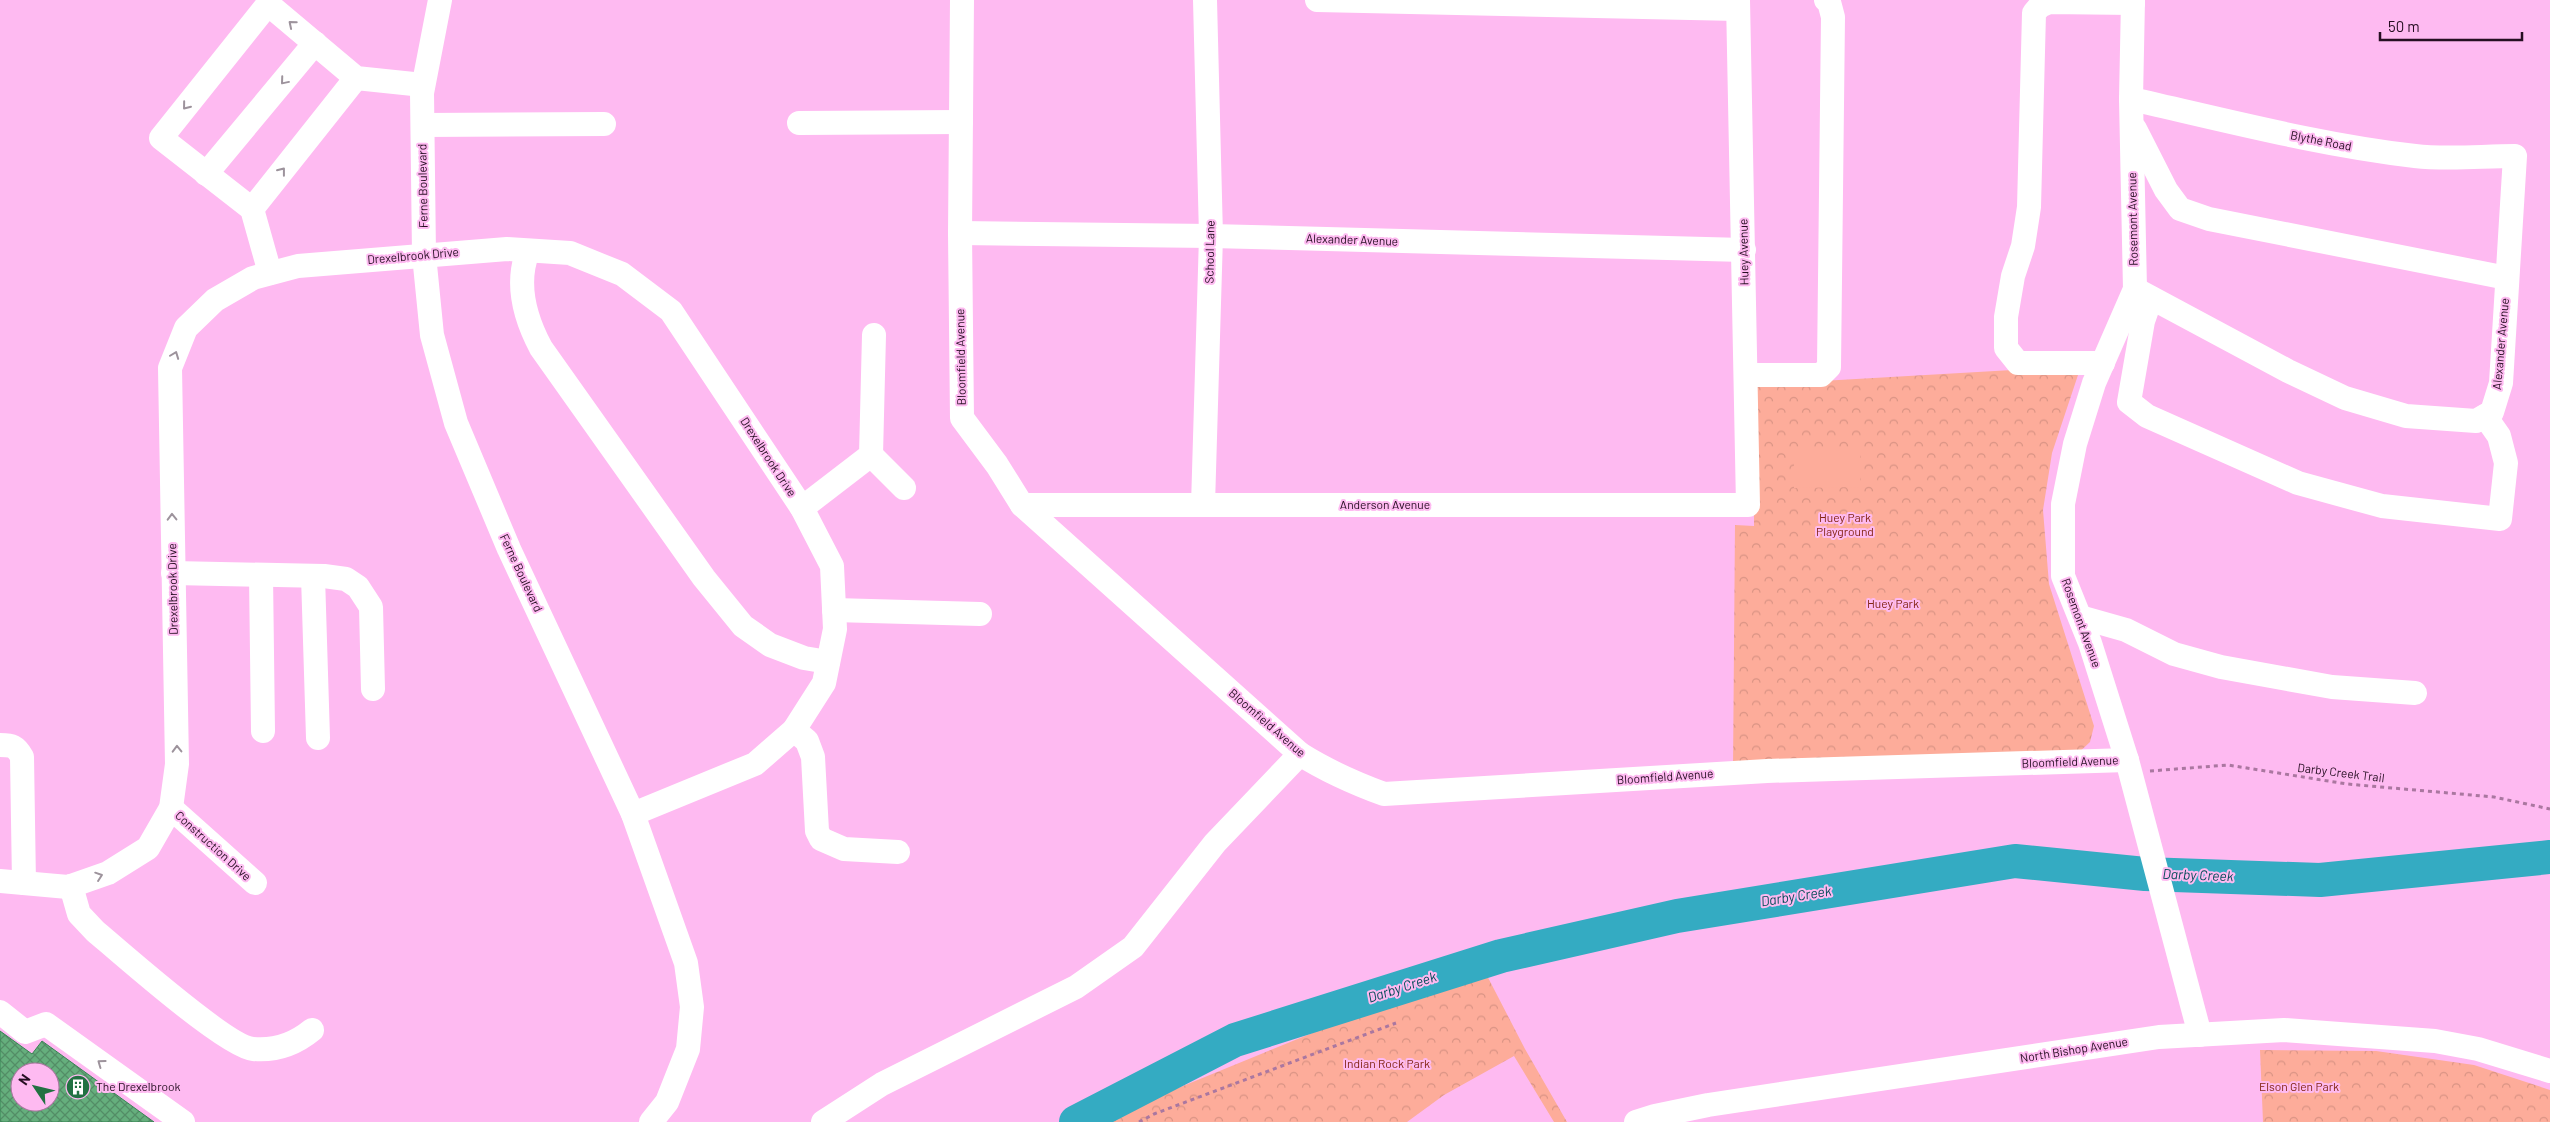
<svg xmlns="http://www.w3.org/2000/svg" width="2550" height="1122" viewBox="0 0 2550 1122" font-family="Barlow,sans-serif">
  <style>
    .park { fill: url(#park-crowns) }
    .garden { fill: #fdac9a }
    .lines { fill: none; stroke-linecap: round; stroke-linejoin: round }
    .river { stroke: #34abc2; stroke-width: 34 }
    .building { fill: url(#building-cross-hatch); stroke: #388354; fill-rule: evenodd }
    .path { stroke: #aa77a0; stroke-width: 3; stroke-dasharray: 4 4; stroke-linecap: butt }
    .minor { stroke: #fff; stroke-width: 24 }
    .oneway { stroke: #9d939c }
    .labels { text-anchor: middle; stroke-width: 4; stroke-linejoin: round; paint-order: stroke }
    .street-label { font-size: 12px; fill: #260e22; stroke: #febaf1 }
    .park-label { font-size: 12px; fill: #822512; stroke: #febaf1 }
    .poi-label { font-size: 12px; fill: #260e22; stroke: #febaf1; text-anchor: start }
    .water-label { font-size: 14px; font-style: italic; fill: #064d59; stroke: #febaf1 }
  </style>
  <defs>
    <pattern id="park-crowns" width="20" height="18" patternUnits="userSpaceOnUse" patternTransform="scale(1.25)"><rect width="20" height="18" fill="#fdac9a"/><path d="M2 6a3 3 0 1 1 6 0M12 15a3 3 0 1 1 6 0" fill="none" stroke="#d99384"/></pattern>
    <pattern id="building-cross-hatch" width="8" height="8" patternUnits="userSpaceOnUse" patternTransform="scale(1.25)"><rect width="8" height="8" fill="#65af7d"/><path d="M0 0l8 8M0 8l8-8" fill="none" stroke="#538d66"/></pattern>
  </defs>
  <rect width="100%" height="100%" fill="#febaf1"/>
  <g class="park">
    <path d="M 2081,366 L 2052,453 L 2043,510 L 2049,584 L 2094,726 L 2090,742 L 2073,758 L 1733,769 L 1735,525 L 1754,526 L 1754,385 Z"/>
    <path d="M 1481,964 L 1525,1049 L 1567,1122 L 1554,1122 L 1514,1056 L 1444,1095 L 1407,1122 L 1095,1122 Z"/>
    <path d="M 2260,1050 L 2376,1051 L 2474,1065 L 2550,1090 L 2550,1122 L 2263,1122 Z"/>
  </g>
  <path class="garden" d="M 1794,449 L 1860,449 L 1860,487 L 1794,488 Z"/>
  <g class="lines">
    <path class="river" d="M 1076,1122 L 1235,1040 L 1501,956 L 1677,916 L 2015,861 L 2145,874 L 2320,880 L 2550,857"/>
  </g>
  <path class="building" d="M 0,1031 L 32,1054 L 42,1041 L 154,1122 L 0,1122 ZM 20,1072 L 50,1072 L 50,1102 L 20,1102 Z"/>
  <g class="lines">
    <g class="path">
      <path d="M 2150,771 L 2228,765 L 2347,784 L 2494,797 L 2550,809"/>
      <path d="M 1139,1122 L 1154,1114 L 1396,1023"/>
    </g>
    <g class="minor">
      <path d="M 440,0 L 422,93 L 424,255 L 432,335 L 456,423 L 509,549 L 633,814 L 686,963 L 692,1007 L 688,1049 L 667,1102 L 651,1122"/>
      <path d="M 962,0 L 960,233 L 962,418 L 997,465 L 1022,505 L 1300,754 C 1327,771 1354,783 1384,794 L 1767,771 L 2127,760"/>
      <path d="M 1317,0 L 1738,9"/>
      <path d="M 2133,0 L 2131,99 L 2135,289 L 2094,383 L 2075,444 L 2063,504 L 2063,576 L 2090,643 L 2127,760 L 2200,1035"/>
      <path d="M 2131,99 C 2225,120 2319,145 2415,156 C 2448,160 2482,156 2515,156 L 2501,383 L 2492,412 L 2476,421 L 2406,416 L 2345,398 L 2288,371 L 2135,289"/>
      <path d="M 799,123 L 961,122"/>
      <path d="M 423,125 L 604,124"/>
      <path d="M 2135,129 L 2166,190 L 2180,209 L 2209,219 L 2507,278"/>
      <path d="M 206,174 L 315,43"/>
      <path d="M 252,209 L 356,78"/>
      <path d="M 960,233 L 1211,236 L 1744,250"/>
      <path d="M 528,251 C 515,284 525,318 541,348 L 704,578 L 743,626 L 770,645 L 804,658 L 828,662"/>
      <path d="M 270,273 L 252,209 L 161,138 L 268,4 L 356,78 L 423,85"/>
      <path d="M 2151,298 L 2143,321 L 2129,402 L 2147,416 L 2298,483 L 2382,506 L 2500,519 L 2506,463 L 2499,436 L 2485,416"/>
      <path d="M 2103,363 L 2018,363 L 2006,348 L 2006,317 L 2013,276 L 2023,246 L 2029,207 L 2034,13 L 2040,6 L 2049,2 L 2133,3"/>
      <path d="M 1746,375 L 1821,375 L 1829,367 L 1833,17 L 1829,2 L 1826,0"/>
      <path d="M 871,455 L 904,488"/>
      <path d="M 1022,505 L 1748,505 L 1738,0"/>
      <path d="M 1203,505 L 1211,236 L 1205,0"/>
      <path d="M 802,508 L 871,455 L 874,335"/>
      <path d="M 173,573 L 324,576 L 346,579 L 358,587 L 371,607 L 373,689"/>
      <path d="M 261,575 L 263,731"/>
      <path d="M 313,576 L 318,738"/>
      <path d="M 834,610 L 980,614"/>
      <path d="M 2080,617 L 2126,630 L 2174,654 L 2221,667 L 2332,687 L 2415,693"/>
      <path d="M 794,730 L 807,741 L 813,757 L 817,831 L 821,839 L 844,849 L 898,852"/>
      <path d="M 0,745 C 12,745 16,746 22,757 L 24,883"/>
      <path d="M 171,808 L 255,883"/>
      <path d="M 0,881 L 68,887 L 108,873 L 148,848 L 171,808 L 177,764 L 170,368 L 186,328 L 215,300 L 253,278 L 298,266 L 507,249 L 570,253 L 622,274 L 671,311 L 802,508 L 832,566 L 835,629 L 824,683 L 794,730 L 755,764 L 633,814"/>
      <path d="M 71,886 L 79,914 L 95,931 C 121,953 227,1047 253,1049 C 275,1051 295,1044 312,1030"/>
      <path d="M 0,1012 L 25,1032 L 46,1024 L 183,1122"/>
      <path d="M 823,1122 L 882,1084 L 1076,987 L 1133,947 L 1215,843 L 1300,754"/>
      <path d="M 1636,1122 L 1655,1116 L 1708,1105 L 2159,1037 L 2284,1030 L 2435,1041 L 2478,1049 L 2550,1071"/>
    </g>
  </g>
  <defs><path id="oneway-chevron" d="M-2-3.5L2.5 0L-2 3.5" fill="none" stroke-width="1.6" stroke-linecap="round" stroke-linejoin="round" transform="scale(1.25)"/></defs>
  <g class="oneway">
    <use href="#oneway-chevron" transform="translate(292 24) rotate(-140)"/>
    <use href="#oneway-chevron" transform="translate(284 81) rotate(130)"/>
    <use href="#oneway-chevron" transform="translate(186 106) rotate(129)"/>
    <use href="#oneway-chevron" transform="translate(282 171) rotate(-52)"/>
    <use href="#oneway-chevron" transform="translate(175 355) rotate(-69)"/>
    <use href="#oneway-chevron" transform="translate(172 517) rotate(-91)"/>
    <use href="#oneway-chevron" transform="translate(177 749) rotate(-91)"/>
    <use href="#oneway-chevron" transform="translate(99 876) rotate(-19)"/>
    <use href="#oneway-chevron" transform="translate(101 1063) rotate(-144)"/>
  </g>
  <defs>
    <g id="building-disc" transform="scale(1.25)"><circle r="9.5" fill="#217142" stroke="#febaf1"/><path d="M-4-6H4V6H1V3H-1V6H-4ZM-2.5-4.3h1.7v1.8h-1.7ZM.8-4.3h1.7v1.8H.8ZM-2.5-1h1.7V.8h-1.7ZM.8-1h1.7V.8H.8Z" fill="#fff"/></g>
  </defs>
  <g fill-rule="evenodd">
    <use href="#building-disc" x="78" y="1087"/>
  </g>
  <g class="labels">
    <g class="street-label">
      <text transform="translate(2321 141) rotate(11)" y="4">Blythe Road</text>
      <text transform="translate(423 186) rotate(-91)" y="4">Ferne Boulevard</text>
      <text transform="translate(2133 219) rotate(-91)" y="4">Rosemont Avenue</text>
      <text transform="translate(1352 240) rotate(2)" y="4">Alexander Avenue</text>
      <text transform="translate(1210 252) rotate(-89)" y="4">School Lane</text>
      <text transform="translate(1744 252) rotate(-91)" y="4">Huey Avenue</text>
      <text transform="translate(413 256) rotate(-5)" y="4">Drexelbrook Drive</text>
      <text transform="translate(2501 344) rotate(-85)" y="4">Alexander Avenue</text>
      <text transform="translate(961 357) rotate(-91)" y="4">Bloomfield Avenue</text>
      <text transform="translate(768 457) rotate(57)" y="4">Drexelbrook Drive</text>
      <text x="1385" y="509">Anderson Avenue</text>
      <text transform="translate(521 573) rotate(65)" y="4">Ferne Boulevard</text>
      <text transform="translate(173 589) rotate(-91)" y="4">Drexelbrook Drive</text>
      <text transform="translate(2081 623) rotate(70)" y="4">Rosemont Avenue</text>
      <text transform="translate(1267 723) rotate(41)" y="4">Bloomfield Avenue</text>
      <text transform="translate(2070 762) rotate(-2)" y="4">Bloomfield Avenue</text>
      <text transform="translate(2341 773) rotate(7)" y="4">Darby Creek Trail</text>
      <text transform="translate(1665 777) rotate(-4)" y="4">Bloomfield Avenue</text>
      <text transform="translate(213 846) rotate(42)" y="4">Construction Drive</text>
      <text transform="translate(2074 1050) rotate(-9)" y="4">North Bishop Avenue</text>
    </g>
    <g class="park-label">
      <text x="1845" y="522">Huey Park<tspan x="1845" dy="14">Playground</tspan></text>
      <text x="1893" y="608">Huey Park</text>
      <text x="1387" y="1068">Indian Rock Park</text>
      <text x="2299" y="1091">Elson Glen Park</text>
    </g>
    <g class="poi-label">
      <text x="96" y="1091">The Drexelbrook</text>
    </g>
    <g class="water-label">
      <text transform="translate(2198 875) rotate(2)" y="5">Darby Creek</text>
      <text transform="translate(1796 896) rotate(-9)" y="5">Darby Creek</text>
      <text transform="translate(1402 987) rotate(-18)" y="5">Darby Creek</text>
    </g>
  </g>
  <g transform="translate(35 1087) rotate(305)"><circle r="24" fill="#febaf1" stroke="#a8759e"/>
  <path d="M0-4L9 19L0 12L-9 19Z" fill="#217142"/>
  <text y="-8" font-size="14" font-weight="bold" text-anchor="middle" fill="#260e22">N</text>
  </g>
  <path d="M2380 32v8h142v-8" fill="none" stroke="#260e22" stroke-width="2.5"/>
  <text x="2388" y="32" font-size="15" fill="#260e22" stroke="#febaf1" stroke-width="4" paint-order="stroke">50 m</text>
</svg>
